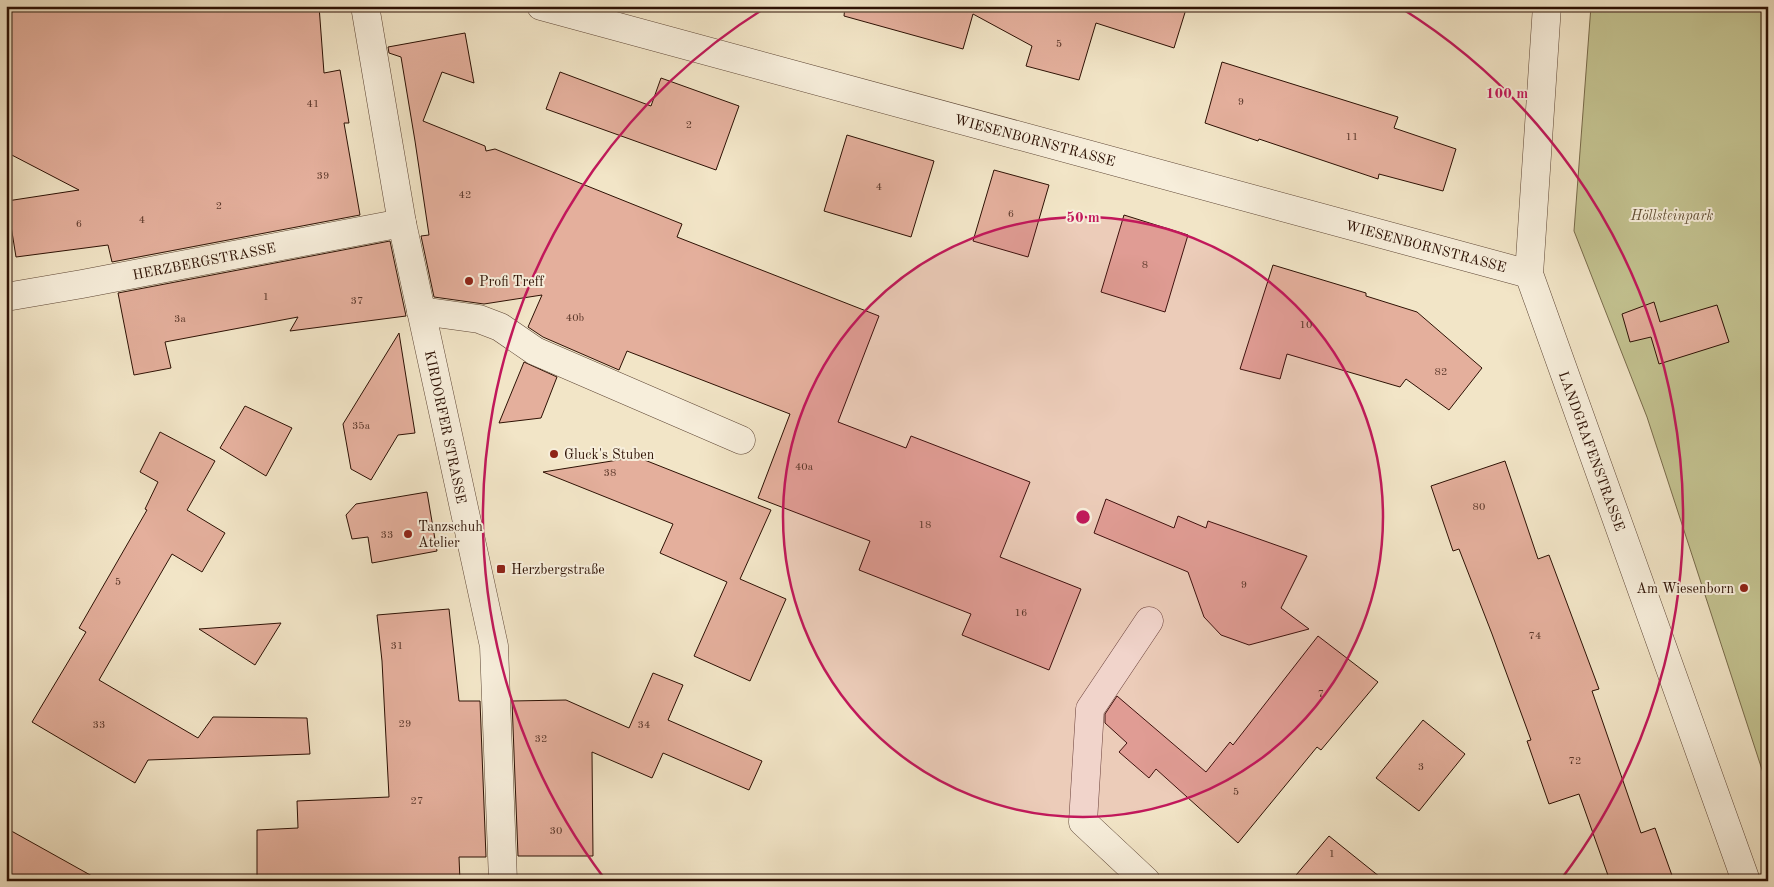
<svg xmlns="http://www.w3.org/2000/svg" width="1774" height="887" viewBox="0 0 1774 887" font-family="'Old Standard TT',serif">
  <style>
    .green { fill: #c3c290; stroke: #786a4a }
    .building { fill: #e4af9c; stroke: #2d1104 }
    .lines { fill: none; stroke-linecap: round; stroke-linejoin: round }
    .minor-casing { stroke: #5e4635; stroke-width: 29 }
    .minor { stroke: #f7eedb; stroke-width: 28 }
    .ring { fill: none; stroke: #c2185b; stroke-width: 2.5 }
    .poi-dot { fill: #8f2418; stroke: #f7eedb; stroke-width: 2 }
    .labels { text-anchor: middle; stroke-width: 4; stroke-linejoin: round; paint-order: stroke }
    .number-label { font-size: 11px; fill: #5b382a }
    .street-label { font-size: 14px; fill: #2d1104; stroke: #f7eedb }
    .park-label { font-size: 14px; font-style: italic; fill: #624f35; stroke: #f7eedb }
    .poi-label { font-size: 14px; fill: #2d1104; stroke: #f7eedb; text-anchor: start }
    .centre { fill: #c2185b; stroke: #f7eedb; stroke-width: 2.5 }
    .ring-label { font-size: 15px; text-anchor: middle; font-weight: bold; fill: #c2185b; stroke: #f7eedb; stroke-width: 4; stroke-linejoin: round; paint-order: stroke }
  </style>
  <rect width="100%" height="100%" fill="#f2e5c7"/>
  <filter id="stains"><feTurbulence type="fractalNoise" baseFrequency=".004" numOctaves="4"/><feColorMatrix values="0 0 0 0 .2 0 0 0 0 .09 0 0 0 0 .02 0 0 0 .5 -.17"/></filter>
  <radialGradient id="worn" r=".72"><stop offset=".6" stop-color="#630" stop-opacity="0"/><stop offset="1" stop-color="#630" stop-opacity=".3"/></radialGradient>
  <path class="green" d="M 1591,6 L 1768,6 L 1768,788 L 1647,417 L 1574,231 Z"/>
  <g class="building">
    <path d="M 6,6 L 319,6 L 324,73 L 340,70 L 349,123 L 344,123 L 360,215 L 112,262 L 108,245 L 16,257 L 7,201 L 79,190 L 6,152 Z"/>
    <path d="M 845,6 L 1056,6 L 1065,9 L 1066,6 L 1187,6 L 1174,48 L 1096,23 L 1079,80 L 1026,66 L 1032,46 L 973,14 L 963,49 L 844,16 Z"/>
    <path d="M 465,33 L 474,83 L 442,72 L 423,121 L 485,146 L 486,151 L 495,149 L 682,224 L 677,237 L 879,316 L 838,422 L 906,448 L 911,436 L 1030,482 L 1000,557 L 1081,589 L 1049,670 L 962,635 L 971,614 L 859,570 L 870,541 L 758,498 L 790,414 L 627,351 L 619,370 L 543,337 L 528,327 L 542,295 L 484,304 L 434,297 L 421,236 L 429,235 L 415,141 L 401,57 L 389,53 L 388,47 Z"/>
    <path d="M 1222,62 L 1398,117 L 1394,128 L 1456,149 L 1443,191 L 1379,174 L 1378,179 L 1259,139 L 1258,141 L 1205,123 Z"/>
    <path d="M 560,72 L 651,106 L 661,78 L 739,106 L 716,170 L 546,109 Z"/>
    <path d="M 847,135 L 934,161 L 911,237 L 824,211 Z"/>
    <path d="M 994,170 L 1049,185 L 1028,257 L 973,241 Z"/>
    <path d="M 1124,215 L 1188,235 L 1165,312 L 1101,292 Z"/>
    <path d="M 390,241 L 406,316 L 290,331 L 298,317 L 165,342 L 171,368 L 134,375 L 118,293 Z"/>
    <path d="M 1273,265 L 1366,293 L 1366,296 L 1417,312 L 1482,368 L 1449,410 L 1406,379 L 1400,387 L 1287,354 L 1280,379 L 1240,369 Z"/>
    <path d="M 1654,302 L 1660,322 L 1717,305 L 1729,342 L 1659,364 L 1651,337 L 1630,342 L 1622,314 Z"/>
    <path d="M 399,333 L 415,433 L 398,435 L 371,480 L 351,469 L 343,424 Z"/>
    <path d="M 524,362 L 557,377 L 541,418 L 499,423 Z"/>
    <path d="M 245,406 L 292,428 L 266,476 L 220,448 Z"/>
    <path d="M 160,432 L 215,461 L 187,510 L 225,533 L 202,572 L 172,554 L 99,680 L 198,738 L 213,717 L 307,718 L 310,754 L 148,760 L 135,783 L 32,722 L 86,632 L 79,628 L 147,510 L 145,509 L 158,482 L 140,472 Z"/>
    <path d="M 637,457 L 771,510 L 740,579 L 786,599 L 750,681 L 694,656 L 727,582 L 660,553 L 673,524 L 543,472 Z"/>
    <path d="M 1505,461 L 1538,559 L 1549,555 L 1599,689 L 1592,691 L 1641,833 L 1655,828 L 1674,881 L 1610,881 L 1579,794 L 1549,804 L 1527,741 L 1531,740 L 1492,634 L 1459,549 L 1453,551 L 1431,486 Z"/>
    <path d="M 427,492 L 437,551 L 372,563 L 368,537 L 352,539 L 346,515 L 356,504 Z"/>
    <path d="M 1106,499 L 1174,528 L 1178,516 L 1206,528 L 1208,521 L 1307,556 L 1281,608 L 1309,629 L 1249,645 L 1221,635 L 1204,617 L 1188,572 L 1094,533 Z"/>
    <path d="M 449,609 L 459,701 L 480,701 L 486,857 L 459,857 L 460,881 L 257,881 L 257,830 L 298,828 L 297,801 L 389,797 L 382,661 L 377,615 Z"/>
    <path d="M 281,623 L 255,665 L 199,629 Z"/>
    <path d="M 1318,636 L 1378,682 L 1321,750 L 1317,747 L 1238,843 L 1156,769 L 1149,778 L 1119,752 L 1127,743 L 1105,723 L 1105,714 L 1117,696 L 1206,772 L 1230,742 L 1233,745 Z"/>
    <path d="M 653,673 L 683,685 L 668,720 L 762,761 L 749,790 L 663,753 L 652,778 L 592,752 L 593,856 L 518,856 L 512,701 L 566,700 L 629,728 Z"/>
    <path d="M 1423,720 L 1465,754 L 1419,811 L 1376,778 Z"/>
    <path d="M 6,828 L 101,881 L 6,881 Z"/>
    <path d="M 1329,836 L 1385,881 L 1291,881 Z"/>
  </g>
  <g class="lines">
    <g class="minor-casing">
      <g id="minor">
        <path d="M 365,6 L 402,223 L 494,646 L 503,881"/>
        <path d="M 541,6 L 1529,274"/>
        <path d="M 1547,6 L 1529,274 L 1746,881"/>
        <path d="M 6,297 L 82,284 L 402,223"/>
        <path d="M 421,311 L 479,319 L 500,327 L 535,351 L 741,440"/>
        <path d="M 1146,881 L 1083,822 L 1090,709 L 1149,621"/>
      </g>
    </g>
    <use href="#minor" class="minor"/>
  </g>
  <circle cx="1083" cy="517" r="300" fill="#c2185b" fill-opacity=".12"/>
  <g class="ring">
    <circle cx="1083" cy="517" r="300"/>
    <path d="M604 878A600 600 0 0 1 765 8M1401 8A600 600 0 0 1 1562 878"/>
  </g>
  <g class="poi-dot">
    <circle cx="469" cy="281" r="5"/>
    <circle cx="554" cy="454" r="5"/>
    <circle cx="408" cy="534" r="5"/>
    <rect x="496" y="564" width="10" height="10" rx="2.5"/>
    <circle cx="1744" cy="588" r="5"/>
  </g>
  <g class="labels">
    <g class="number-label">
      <text x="1059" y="47">5</text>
      <text x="1241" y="105">9</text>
      <text x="313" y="107">41</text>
      <text x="689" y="128">2</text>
      <text x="1352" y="140">11</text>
      <text x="323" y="179">39</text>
      <text x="879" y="190">4</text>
      <text x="465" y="198">42</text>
      <text x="219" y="209">2</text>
      <text x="1011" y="217">6</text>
      <text x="142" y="223">4</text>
      <text x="79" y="227">6</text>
      <text x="1145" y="268">8</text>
      <text x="266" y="300">1</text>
      <text x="357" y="304">37</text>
      <text x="575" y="321">40b</text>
      <text x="180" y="322">3a</text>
      <text x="1306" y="328">10</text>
      <text x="1441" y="375">82</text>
      <text x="361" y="429">35a</text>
      <text x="804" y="470">40a</text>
      <text x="610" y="476">38</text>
      <text x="1479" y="510">80</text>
      <text x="925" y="528">18</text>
      <text x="387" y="538">33</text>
      <text x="118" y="585">5</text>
      <text x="1244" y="588">9</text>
      <text x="1021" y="616">16</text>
      <text x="1535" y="639">74</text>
      <text x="397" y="649">31</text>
      <text x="1321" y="697">7</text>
      <text x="405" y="727">29</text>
      <text x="99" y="728">33</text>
      <text x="644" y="728">34</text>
      <text x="541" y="742">32</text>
      <text x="1575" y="764">72</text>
      <text x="1421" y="770">3</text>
      <text x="1236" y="795">5</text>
      <text x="417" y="804">27</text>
      <text x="556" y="834">30</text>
      <text x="1332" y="857">1</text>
    </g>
    <g class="street-label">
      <text transform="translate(1035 140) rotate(15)" y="5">WIESENBORNSTRASSE</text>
      <text transform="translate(1426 246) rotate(15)" y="5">WIESENBORNSTRASSE</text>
      <text transform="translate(204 261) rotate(-11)" y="5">HERZBERGSTRASSE</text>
      <text transform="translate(446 427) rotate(78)" y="5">KIRDORFER STRASSE</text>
      <text transform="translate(1592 451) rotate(70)" y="5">LANDGRAFENSTRASSE</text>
    </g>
    <g class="park-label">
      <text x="1672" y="220">Höllsteinpark</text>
    </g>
    <g class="poi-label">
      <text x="479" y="286">Profi Treff</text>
      <text x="564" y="459">Gluck's Stuben</text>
      <text x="418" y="531">Tanzschuh<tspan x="418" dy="16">Atelier</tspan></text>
      <text x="511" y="574">Herzbergstraße</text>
      <text x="1734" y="593" text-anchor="end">Am Wiesenborn</text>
    </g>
  </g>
  <circle cx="1083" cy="517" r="8" class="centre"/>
  <g class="ring-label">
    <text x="1507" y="98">100 m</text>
    <text x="1083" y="222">50 m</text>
  </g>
  <rect width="1774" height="887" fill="none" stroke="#f2e5c7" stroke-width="25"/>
  <rect x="8" y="8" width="1759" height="872" fill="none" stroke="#2d1104" stroke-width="2.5"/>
  <rect x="12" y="12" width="1749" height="862" fill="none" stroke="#2d1104"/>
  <rect width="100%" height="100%" filter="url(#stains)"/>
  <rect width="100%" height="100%" fill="url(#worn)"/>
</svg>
